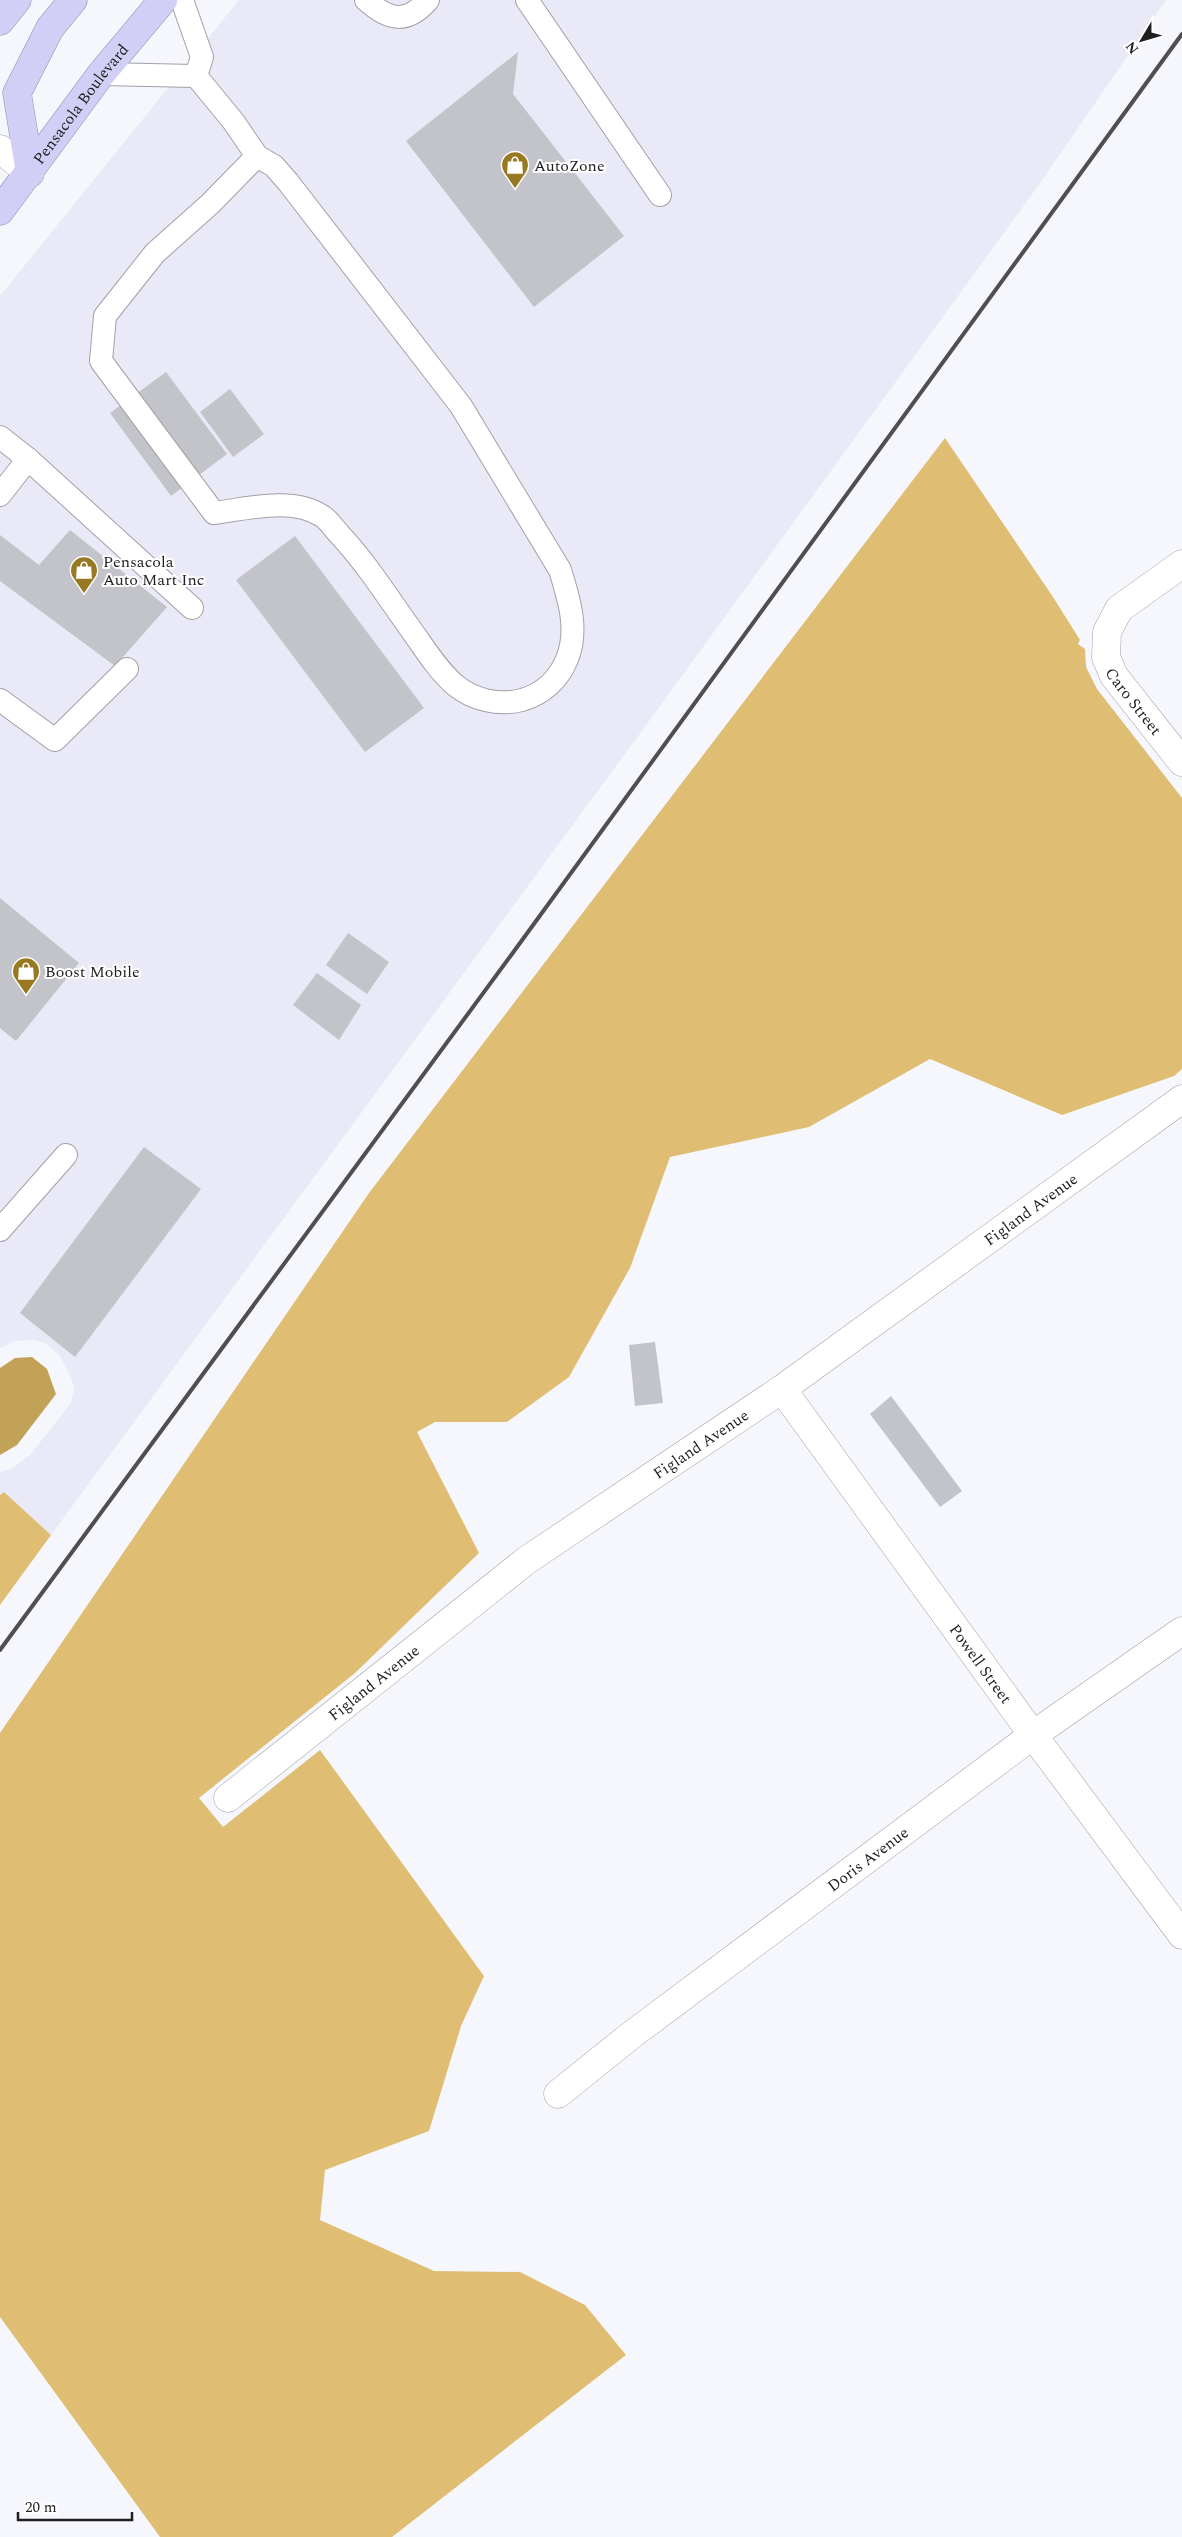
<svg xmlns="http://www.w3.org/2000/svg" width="1182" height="2537" viewBox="0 0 1182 2537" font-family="Spectral,serif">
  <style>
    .built { fill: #eae9f7 }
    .forest { fill: #dfbe73 }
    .water { fill: #c2a257 }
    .building { fill: #c3c3ca }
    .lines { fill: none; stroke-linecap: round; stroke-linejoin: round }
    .service-casing { stroke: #a1a0a7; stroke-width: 24 }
    .minor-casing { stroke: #a1a0a7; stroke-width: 29 }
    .tertiary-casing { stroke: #a1a0a7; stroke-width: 29 }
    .trunk-casing { stroke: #8c8aaa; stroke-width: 29 }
    .service { stroke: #fff; stroke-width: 22 }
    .minor { stroke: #fff; stroke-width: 28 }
    .tertiary { stroke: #fff; stroke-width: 28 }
    .trunk { stroke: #d2cff6; stroke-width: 28 }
    .rail { stroke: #4f4f52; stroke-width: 4 }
    .labels { text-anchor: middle; stroke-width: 4; stroke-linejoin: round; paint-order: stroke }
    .street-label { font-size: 16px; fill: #1f1f21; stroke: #fff }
    .poi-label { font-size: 16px; fill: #1f1f21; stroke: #fff; text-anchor: start }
  </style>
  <rect width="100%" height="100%" fill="#f6f6fd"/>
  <path class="built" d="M 239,0 L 1166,0 L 1038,186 L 655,713 L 51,1535 L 4,1492 L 0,1495 L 0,1472 L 11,1469 L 30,1455 L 71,1403 L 74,1389 L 71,1377 L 59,1355 L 45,1343 L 33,1340 L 15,1341 L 0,1348 L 0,296 Z"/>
  <g class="forest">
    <path d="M 945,438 L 1053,597 L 1080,640 L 1078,644 L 1085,649 L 1086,667 L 1097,689 L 1182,798 L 1182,1069 L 1174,1076 L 1062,1115 L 930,1059 L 809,1127 L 670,1157 L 630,1268 L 569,1377 L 507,1422 L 435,1422 L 417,1432 L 479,1553 L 355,1673 L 199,1798 L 223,1827 L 320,1750 L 484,1976 L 461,2026 L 429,2131 L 325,2170 L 320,2220 L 434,2271 L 520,2272 L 585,2305 L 626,2355 L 392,2537 L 160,2537 L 0,2317 L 0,1733 L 369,1193 Z"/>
    <path d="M 4,1492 L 51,1535 L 0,1605 L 0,1495 Z"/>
  </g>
  <path class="water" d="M 32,1357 L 47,1369 L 56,1394 L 17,1445 L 0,1455 L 0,1368 L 15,1358 Z"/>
  <g class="building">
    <path d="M 518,52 L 513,94 L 624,236 L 534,307 L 406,141 Z"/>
    <path d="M 166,372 L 227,454 L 171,496 L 110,413 Z"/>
    <path d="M 230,389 L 264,434 L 233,457 L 200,412 Z"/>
    <path d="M 70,530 L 167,607 L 115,666 L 0,581 L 0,535 L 39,565 Z"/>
    <path d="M 295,536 L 424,708 L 365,752 L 236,580 Z"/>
    <path d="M 0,898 L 79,963 L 16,1041 L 0,1028 Z"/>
    <path d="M 348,933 L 389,962 L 367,994 L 326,965 Z"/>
    <path d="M 317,973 L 361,1005 L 339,1040 L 293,1005 Z"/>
    <path d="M 144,1147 L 201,1189 L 75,1357 L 20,1313 Z"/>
    <path d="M 655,1342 L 663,1403 L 635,1406 L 629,1345 Z"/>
    <path d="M 891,1396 L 962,1491 L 940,1507 L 870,1414 Z"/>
  </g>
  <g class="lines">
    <g class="service-casing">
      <g id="service">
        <path d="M 182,0 L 202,57 L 196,76"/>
        <path d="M 366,0 C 389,21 407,24 428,0"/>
        <path d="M 527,0 L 660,195"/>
        <path d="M 101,74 L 196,76 L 233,121 L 257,156 L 274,166 L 288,182 L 461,406 L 560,570 C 569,599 579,630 567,659 C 559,679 543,694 522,700 C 499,706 473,700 455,685 C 440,672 428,654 417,638 C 392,604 369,566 340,535 C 334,529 329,520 322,516 C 293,496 246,509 214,513 L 101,361 L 105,316 L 155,253 L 210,204 L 257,156"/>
        <path d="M 0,437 L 28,459"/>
        <path d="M 0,495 L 28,459 L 192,608"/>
        <path d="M 0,700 L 55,740 L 127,669"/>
        <path d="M 0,1230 L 66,1155"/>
      </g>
    </g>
    <g class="minor-casing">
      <g id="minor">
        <path id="s1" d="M 1182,564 L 1119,609 L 1107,632 L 1106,657 L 1114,676 L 1182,762"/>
        <path id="s2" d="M 782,1389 L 1033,1735 L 1182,1935"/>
        <path id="s3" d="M 228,1798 L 527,1560 L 782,1389 L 1182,1099"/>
        <path id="s4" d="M 558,2094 L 630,2036 L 1033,1735 L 1182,1631"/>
      </g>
    </g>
    <g class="tertiary-casing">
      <path id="tertiary" d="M 0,149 L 30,173"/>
    </g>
    <g class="trunk-casing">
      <g id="trunk">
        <path d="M 0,21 L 17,0"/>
        <path d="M 30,173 L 17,93 L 50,28 L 73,0"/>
        <path id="s5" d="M 0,211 L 101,74 L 163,0"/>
      </g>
    </g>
    <use href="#service" class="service"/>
    <use href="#minor" class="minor"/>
    <use href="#tertiary" class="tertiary"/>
    <use href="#trunk" class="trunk"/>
    <path class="rail" d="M 0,1650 L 512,954 L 1182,34"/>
  </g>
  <defs>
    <g id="shop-pin" transform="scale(1.4375)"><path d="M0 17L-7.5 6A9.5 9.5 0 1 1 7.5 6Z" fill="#997822" stroke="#fff"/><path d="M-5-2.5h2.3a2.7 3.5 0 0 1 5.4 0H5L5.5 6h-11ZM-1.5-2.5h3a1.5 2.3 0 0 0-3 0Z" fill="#fff"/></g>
  </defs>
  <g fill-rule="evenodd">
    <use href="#shop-pin" x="515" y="165"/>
    <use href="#shop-pin" x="84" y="570"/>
    <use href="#shop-pin" x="26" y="971"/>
  </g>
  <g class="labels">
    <g class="street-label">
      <text dy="6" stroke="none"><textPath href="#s5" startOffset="134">Pensacola Boulevard</textPath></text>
      <text dy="6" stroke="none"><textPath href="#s1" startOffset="181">Caro Street</textPath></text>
      <text dy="6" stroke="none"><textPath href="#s3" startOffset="996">Figland Avenue</textPath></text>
      <text dy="6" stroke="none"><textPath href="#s3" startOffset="591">Figland Avenue</textPath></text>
      <text dy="6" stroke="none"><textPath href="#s2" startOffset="339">Powell Street</textPath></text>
      <text dy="6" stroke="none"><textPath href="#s3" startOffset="186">Figland Avenue</textPath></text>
      <text dy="6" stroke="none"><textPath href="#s4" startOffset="389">Doris Avenue</textPath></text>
    </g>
    <g class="poi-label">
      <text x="534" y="171">AutoZone</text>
      <text x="103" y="567">Pensacola<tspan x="103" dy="18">Auto Mart Inc</tspan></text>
      <text x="45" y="977">Boost Mobile</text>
    </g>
  </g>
  <g transform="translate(1142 40) rotate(232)" stroke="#ffffff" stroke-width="4" paint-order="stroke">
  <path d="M0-4L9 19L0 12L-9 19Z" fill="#1f1f21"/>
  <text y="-8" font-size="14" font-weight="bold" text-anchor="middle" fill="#1f1f21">N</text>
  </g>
  <path d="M18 2512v8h114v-8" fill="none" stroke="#1f1f21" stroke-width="2.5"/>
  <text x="25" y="2512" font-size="15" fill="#1f1f21" stroke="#ffffff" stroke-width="4" paint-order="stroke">20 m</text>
</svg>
